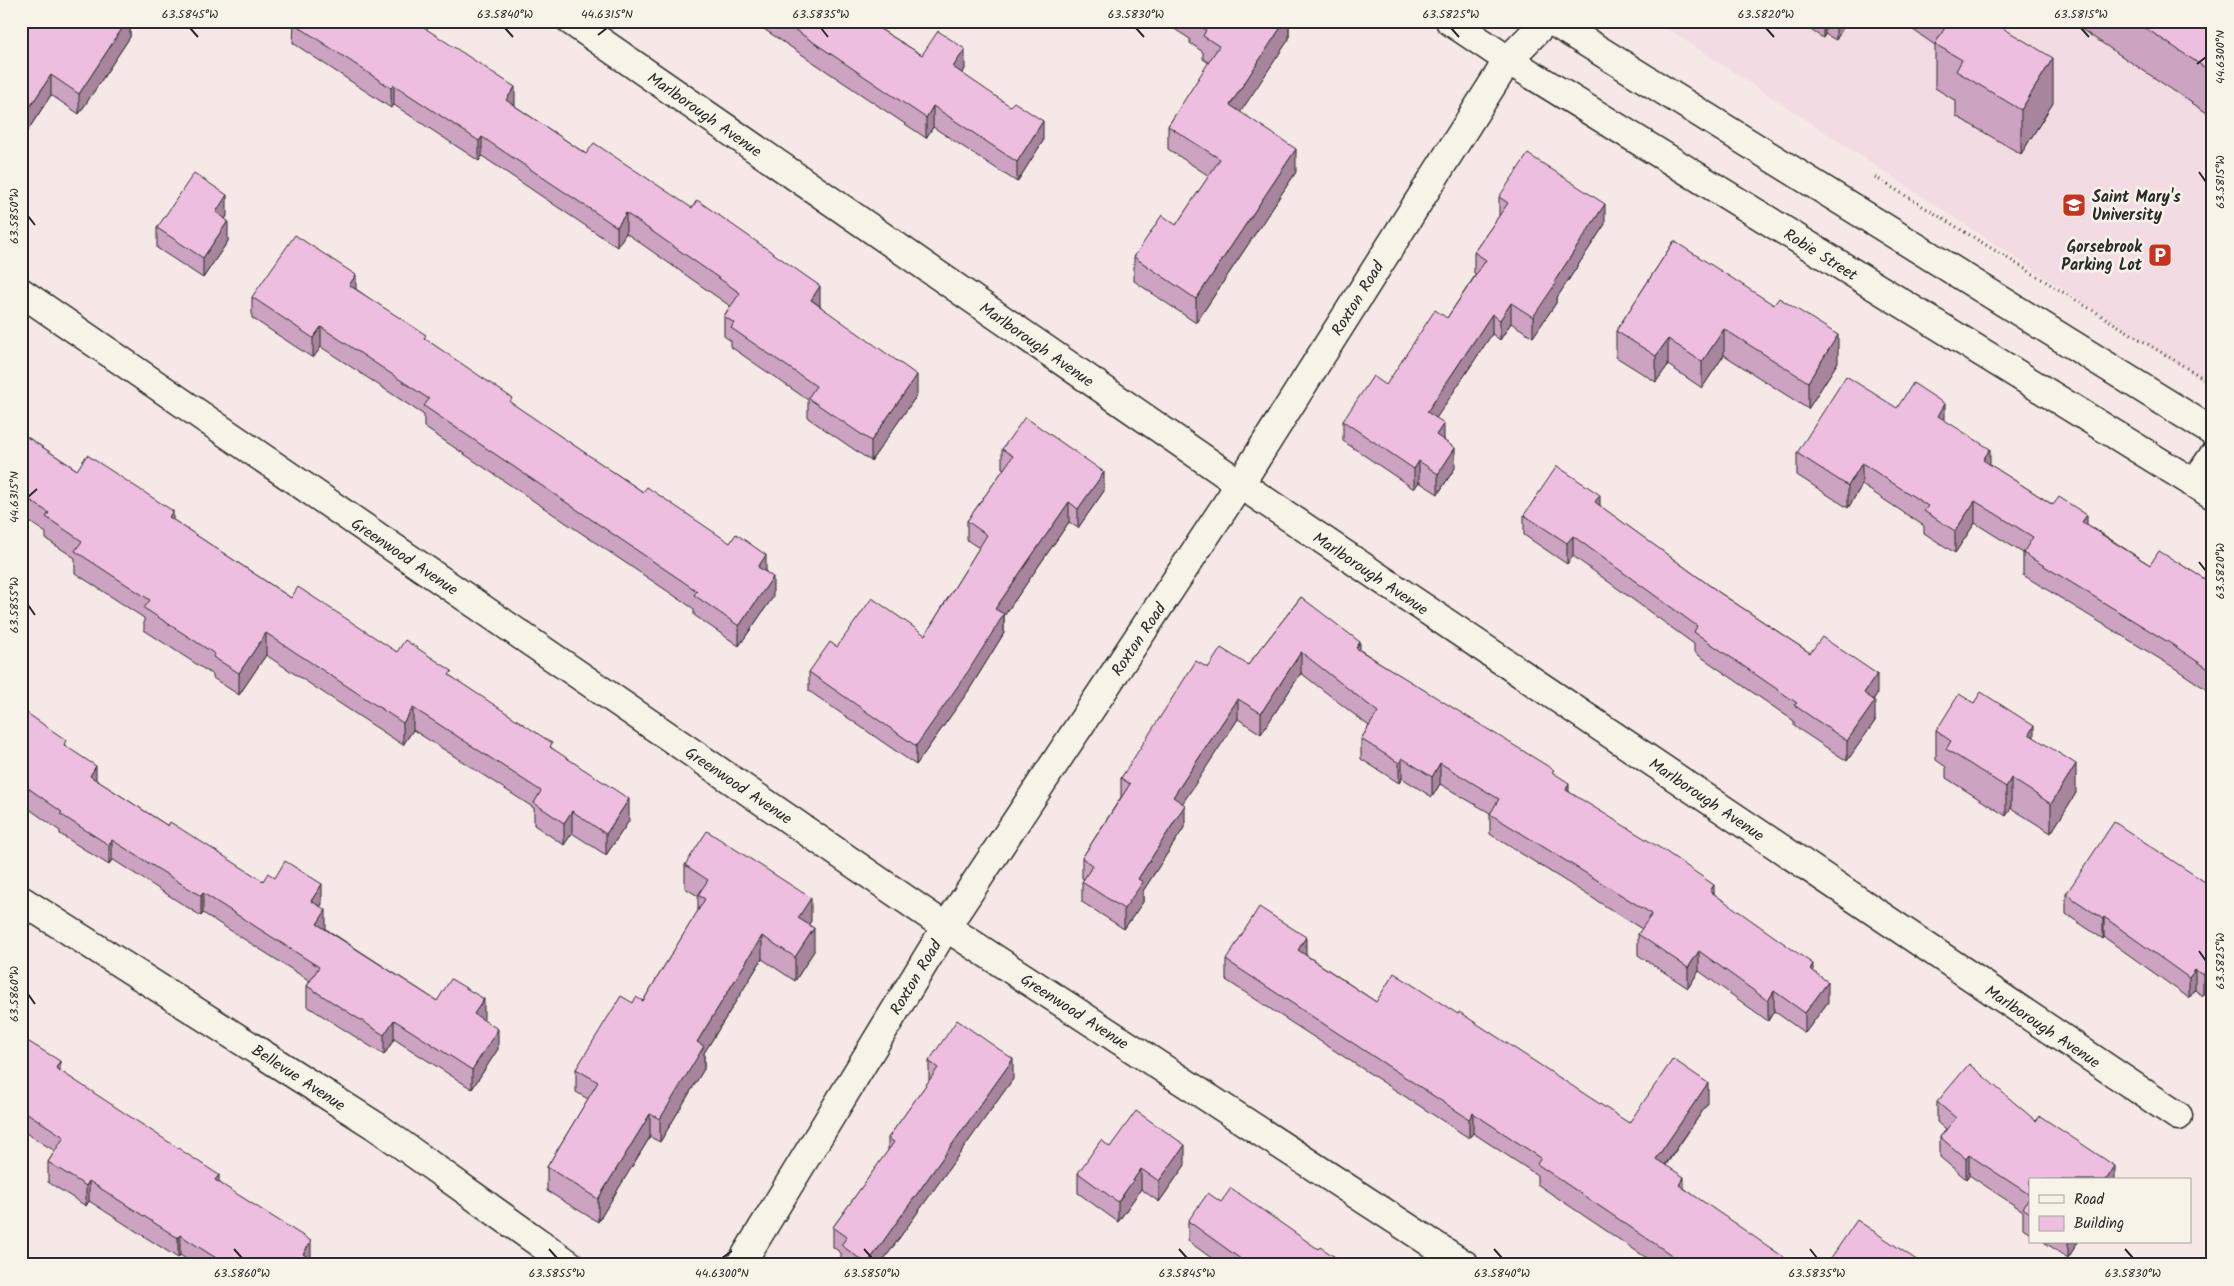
<svg xmlns="http://www.w3.org/2000/svg" width="2234" height="1286" viewBox="0 0 2234 1286" font-family="Kalam,sans-serif">
  <style>
    .built { fill: #f3dbe4 }
    .lines { fill: none; stroke-linecap: round; stroke-linejoin: round }
    .street-casing { stroke: #2b2b2b; stroke-width: 31 }
    .path { stroke: #2b2b2b; stroke-width: 3; stroke-dasharray: 1 4; stroke-linecap: butt }
    .street { stroke: #f7f3e8; stroke-width: 28 }
    .wall { fill: #cca3c1; stroke: #2b2b2b }
    .shaded-wall { fill: #a6859d; stroke: #2b2b2b }
    .building { fill: #edbee0; stroke: #2b2b2b }
    .ticks { fill: none; stroke: #2b2b2b; stroke-width: 2 }
    .labels { text-anchor: middle; stroke-width: 5; stroke-linejoin: round; paint-order: stroke }
    .street-label { font-size: 16px; fill: #2b2b2b; stroke: #f7f3e8 }
    .poi-label { font-size: 16px; font-weight: bold; fill: #2b2b2b; stroke: #f7f3e8; text-anchor: start }
    .neatline { fill: none; stroke: #2b2b2b; stroke-width: 2 }
    .ticks-label { font-size: 12px; text-anchor: middle; fill: #2b2b2b }
  </style>
  <rect width="100%" height="100%" fill="#f5e8e6"/>
  <filter id="ink" filterUnits="userSpaceOnUse"><feTurbulence type="fractalNoise" baseFrequency=".02" numOctaves="2"/><feDisplacementMap in="SourceGraphic" scale="10" xChannelSelector="R" yChannelSelector="G"/><feConvolveMatrix kernelMatrix="1 2 1 2 8 2 1 2 1" color-interpolation-filters="sRGB"/></filter>
  <g filter="url(#ink)">
    <path class="built" d="M 1656,21 L 2213,21 L 2213,388 Z"/>
    <g class="lines">
      <g class="street-casing">
        <g id="street">
          <path d="M 571,21 L 1240,484 L 2178,1116"/>
          <path d="M 1450,21 L 1508,60 L 2213,495"/>
          <path d="M 1552,21 L 2213,432"/>
          <path d="M 21,292 L 946,927 L 1465,1265"/>
          <path d="M 2194,484 L 2213,456"/>
          <path d="M 21,900 L 377,1127 L 570,1265"/>
          <path d="M 740,1265 L 946,927 L 1240,484 L 1508,60 L 1546,21"/>
        </g>
      </g>
      <path class="path" d="M 1875,177 L 2213,384"/>
      <use href="#street" class="street"/>
    </g>
    <g class="wall">
      <path d="M 21,21 L 130,21 L 130,37 L 79,114 L 51,95 L 22,139 Z"/>
      <path d="M 293,21 L 414,21 L 515,106 L 586,154 L 820,306 L 917,395 L 871,461 L 808,418 L 808,400 L 731,347 L 731,341 L 724,336 L 724,316 L 730,306 L 626,233 L 617,247 L 482,156 L 479,161 L 394,105 L 391,108 L 293,43 L 294,22 Z"/>
      <path d="M 752,21 L 876,21 L 875,26 L 922,55 L 965,69 L 962,74 L 1043,141 L 1017,182 L 933,127 L 926,138 Z"/>
      <path d="M 1162,21 L 1289,21 L 1289,39 L 1240,112 L 1296,172 L 1196,323 L 1134,281 L 1134,257 L 1176,225 L 1209,176 L 1168,149 L 1168,126 L 1209,63 L 1203,59 L 1203,52 L 1190,43 L 1190,39 Z"/>
      <path d="M 1797,21 L 1847,21 L 1836,40 L 1825,34 L 1823,38 Z"/>
      <path d="M 1900,21 L 1993,21 L 2053,103 L 2021,154 L 1956,116 L 1956,101 L 1935,88 L 1935,45 Z"/>
      <path d="M 2069,21 L 2213,21 L 2213,117 Z"/>
      <path d="M 1499,197 L 1605,224 L 1556,299 L 1556,303 L 1533,337 L 1511,323 L 1500,340 L 1492,334 L 1436,418 L 1455,468 L 1438,494 L 1419,482 L 1414,489 L 1343,441 L 1343,421 L 1386,385 L 1447,318 L 1476,274 L 1474,273 L 1474,252 L 1499,216 Z"/>
      <path d="M 227,216 L 225,219 L 228,241 L 203,278 L 157,248 L 157,228 Z"/>
      <path d="M 1674,241 L 1838,362 L 1808,409 L 1724,355 L 1702,388 L 1668,365 L 1656,382 L 1616,357 L 1616,331 Z"/>
      <path d="M 356,289 L 426,339 L 512,404 L 643,492 L 766,572 L 773,597 L 739,646 L 694,615 L 694,609 L 424,427 L 424,415 L 321,347 L 313,358 L 252,318 L 252,297 Z"/>
      <path d="M 1945,421 L 1990,465 L 2053,505 L 2087,524 L 2150,565 L 2213,584 L 2213,694 L 2173,667 L 2023,575 L 2023,553 L 1975,523 L 1955,553 L 1924,533 L 1924,526 L 1862,485 L 1848,508 L 1797,475 L 1797,453 Z"/>
      <path d="M 21,433 L 77,470 L 173,520 L 291,598 L 397,652 L 452,677 L 552,748 L 629,821 L 606,855 L 572,833 L 564,845 L 534,825 L 534,808 L 440,747 L 413,730 L 403,745 L 266,655 L 239,695 L 213,678 L 213,675 L 144,630 L 144,618 L 75,573 L 75,558 L 46,539 L 46,533 L 21,516 Z"/>
      <path d="M 1002,449 L 1104,491 L 1078,528 L 1069,522 L 1004,616 L 1004,633 L 969,690 L 916,765 L 809,691 L 809,672 L 837,647 L 925,635 L 979,548 L 967,540 L 967,521 L 1004,469 L 1002,468 Z"/>
      <path d="M 1600,506 L 1720,593 L 1810,653 L 1877,694 L 1873,700 L 1875,721 L 1847,761 L 1794,726 L 1794,721 L 1694,652 L 1694,644 L 1573,556 L 1567,564 L 1524,535 L 1524,515 Z"/>
      <path d="M 1301,597 L 1360,650 L 1554,774 L 1569,792 L 1714,894 L 1813,971 L 1828,1002 L 1805,1033 L 1774,1011 L 1768,1021 L 1699,971 L 1688,988 L 1638,955 L 1638,934 L 1642,929 L 1490,834 L 1490,813 L 1440,784 L 1432,797 L 1402,778 L 1399,783 L 1361,759 L 1361,739 L 1369,726 L 1301,673 L 1261,734 L 1238,719 L 1182,803 L 1185,826 L 1143,891 L 1143,902 L 1124,929 L 1082,902 L 1082,882 L 1084,879 L 1082,878 L 1082,858 L 1121,797 L 1121,778 L 1208,668 L 1248,665 Z"/>
      <path d="M 1974,703 L 2034,737 L 2076,793 L 2051,833 L 2011,808 L 2006,816 L 1946,778 L 1946,767 L 1936,760 L 1936,731 Z"/>
      <path d="M 21,709 L 66,746 L 96,780 L 168,826 L 263,881 L 275,878 L 322,904 L 320,907 L 326,929 L 437,1001 L 484,1019 L 483,1020 L 498,1049 L 472,1089 L 394,1039 L 384,1055 L 307,1006 L 307,986 L 310,981 L 203,913 L 201,916 L 112,859 L 109,865 L 60,834 L 60,831 L 21,803 Z"/>
      <path d="M 685,865 L 811,921 L 808,925 L 814,951 L 795,981 L 762,959 L 704,1053 L 704,1069 L 660,1142 L 650,1137 L 598,1222 L 547,1191 L 547,1167 L 588,1099 L 576,1092 L 576,1069 L 633,1003 L 643,1001 L 698,911 L 698,896 L 685,888 Z"/>
      <path d="M 2213,879 L 2213,985 L 2211,984 L 2203,996 L 2195,990 L 2189,998 L 2104,937 L 2103,939 L 2066,914 L 2066,894 L 2208,884 Z"/>
      <path d="M 1306,955 L 1376,1002 L 1629,1123 L 1708,1103 L 1666,1165 L 1684,1188 L 1785,1265 L 1657,1265 L 1537,1184 L 1537,1175 L 1473,1133 L 1469,1138 L 1226,980 L 1226,960 Z"/>
      <path d="M 21,1037 L 60,1071 L 219,1182 L 311,1260 L 319,1265 L 195,1265 L 180,1255 L 178,1258 L 89,1201 L 86,1206 L 48,1182 L 48,1162 L 55,1151 L 21,1130 Z"/>
      <path d="M 929,1061 L 1013,1079 L 880,1265 L 841,1265 L 841,1253 L 833,1247 L 833,1227 L 888,1151 L 888,1138 L 929,1081 Z"/>
      <path d="M 1937,1102 L 2036,1121 L 2115,1180 L 2030,1180 L 2030,1233 L 2023,1228 L 2023,1211 L 1969,1175 L 1966,1179 L 1940,1157 L 1940,1137 L 1946,1130 L 1937,1122 Z"/>
      <path d="M 1110,1147 L 1185,1165 L 1159,1202 L 1141,1189 L 1118,1222 L 1078,1193 L 1078,1173 Z"/>
      <path d="M 1221,1202 L 1318,1249 L 1347,1265 L 1221,1265 L 1188,1241 L 1188,1221 Z"/>
      <path d="M 2044,1242 L 2078,1242 L 2068,1258 Z"/>
    </g>
    <g class="shaded-wall">
      <path d="M 127,21 L 130,21 L 130,37 L 79,114 L 79,94 Z"/>
      <path d="M 865,21 L 876,21 L 876,25 L 865,40 Z"/>
      <path d="M 1285,21 L 1289,21 L 1289,39 L 1230,128 L 1230,105 Z"/>
      <path d="M 1823,21 L 1825,21 L 1825,34 L 1823,38 Z"/>
      <path d="M 1836,21 L 1847,21 L 1836,40 Z"/>
      <path d="M 965,49 L 965,69 L 953,88 L 953,67 Z"/>
      <path d="M 2053,58 L 2053,103 L 2021,154 L 2021,110 Z"/>
      <path d="M 51,75 L 51,95 L 22,139 L 22,119 Z"/>
      <path d="M 394,85 L 394,105 L 391,108 L 391,88 Z"/>
      <path d="M 515,87 L 515,107 L 506,100 Z"/>
      <path d="M 933,106 L 933,127 L 926,138 L 926,118 Z"/>
      <path d="M 1043,121 L 1043,141 L 1017,182 L 1017,162 Z"/>
      <path d="M 482,137 L 482,156 L 479,161 L 479,141 Z"/>
      <path d="M 1296,149 L 1296,172 L 1196,323 L 1196,299 Z"/>
      <path d="M 227,195 L 227,216 L 216,232 L 216,212 Z"/>
      <path d="M 1605,204 L 1605,224 L 1556,299 L 1556,303 L 1533,337 L 1533,317 L 1554,282 Z"/>
      <path d="M 626,213 L 626,233 L 617,247 L 617,227 Z"/>
      <path d="M 228,221 L 228,241 L 203,278 L 203,258 Z"/>
      <path d="M 356,275 L 356,296 L 349,285 Z"/>
      <path d="M 820,286 L 820,306 L 811,300 Z"/>
      <path d="M 1511,303 L 1511,323 L 1500,340 L 1500,320 Z"/>
      <path d="M 1492,314 L 1492,334 L 1427,432 L 1427,412 Z"/>
      <path d="M 321,327 L 321,347 L 313,358 L 313,338 Z"/>
      <path d="M 1724,329 L 1724,355 L 1702,388 L 1702,362 Z"/>
      <path d="M 1838,335 L 1838,362 L 1808,409 L 1808,382 Z"/>
      <path d="M 1668,339 L 1668,365 L 1656,382 L 1656,356 Z"/>
      <path d="M 917,375 L 917,395 L 871,461 L 871,441 Z"/>
      <path d="M 1945,404 L 1945,426 L 1938,416 Z"/>
      <path d="M 1444,423 L 1444,443 L 1436,435 Z"/>
      <path d="M 1455,448 L 1455,468 L 1438,494 L 1438,474 Z"/>
      <path d="M 1990,449 L 1990,471 L 1983,460 Z"/>
      <path d="M 1419,461 L 1419,482 L 1414,489 L 1414,469 Z"/>
      <path d="M 1862,463 L 1862,485 L 1848,508 L 1848,486 Z"/>
      <path d="M 1104,472 L 1104,491 L 1078,528 L 1078,509 Z"/>
      <path d="M 1600,495 L 1600,515 L 1595,502 Z"/>
      <path d="M 1975,501 L 1975,523 L 1955,553 L 1955,531 Z"/>
      <path d="M 1069,502 L 1069,522 L 1004,616 L 1004,633 L 969,690 L 916,765 L 916,746 L 995,609 Z"/>
      <path d="M 173,511 L 173,533 L 169,517 Z"/>
      <path d="M 2087,515 L 2087,536 L 2082,522 Z"/>
      <path d="M 1573,536 L 1573,556 L 1567,564 L 1567,543 Z"/>
      <path d="M 766,555 L 766,575 L 758,567 Z"/>
      <path d="M 773,577 L 773,597 L 739,646 L 739,626 Z"/>
      <path d="M 266,633 L 266,655 L 239,695 L 239,673 Z"/>
      <path d="M 1360,642 L 1360,663 L 1356,648 Z"/>
      <path d="M 1301,652 L 1301,673 L 1261,734 L 1261,713 Z"/>
      <path d="M 1877,674 L 1877,694 L 1864,713 L 1864,693 Z"/>
      <path d="M 1238,699 L 1238,719 L 1173,818 L 1173,797 Z"/>
      <path d="M 1875,701 L 1875,721 L 1847,761 L 1847,741 Z"/>
      <path d="M 413,708 L 413,730 L 403,745 L 403,723 Z"/>
      <path d="M 2034,726 L 2034,755 L 2029,734 Z"/>
      <path d="M 1402,758 L 1402,778 L 1399,783 L 1399,763 Z"/>
      <path d="M 1440,763 L 1440,784 L 1432,797 L 1432,777 Z"/>
      <path d="M 2076,764 L 2076,793 L 2051,833 L 2051,804 Z"/>
      <path d="M 96,766 L 96,786 L 90,776 Z"/>
      <path d="M 2011,778 L 2011,808 L 2006,816 L 2006,787 Z"/>
      <path d="M 1569,783 L 1569,804 L 1566,790 Z"/>
      <path d="M 629,799 L 629,821 L 606,855 L 606,834 Z"/>
      <path d="M 1185,805 L 1185,826 L 1143,891 L 1143,902 L 1124,929 L 1124,909 L 1138,879 Z"/>
      <path d="M 572,811 L 572,833 L 564,845 L 564,823 Z"/>
      <path d="M 112,840 L 112,859 L 109,865 L 109,845 Z"/>
      <path d="M 322,884 L 322,904 L 311,921 L 311,901 Z"/>
      <path d="M 1714,885 L 1714,906 L 1710,891 Z"/>
      <path d="M 203,893 L 203,913 L 201,916 L 201,896 Z"/>
      <path d="M 811,898 L 811,921 L 798,941 L 798,918 Z"/>
      <path d="M 326,910 L 326,930 L 317,924 Z"/>
      <path d="M 2104,917 L 2104,937 L 2103,939 L 2103,919 Z"/>
      <path d="M 814,928 L 814,951 L 795,981 L 795,957 Z"/>
      <path d="M 762,936 L 762,959 L 704,1053 L 704,1069 L 660,1142 L 660,1119 L 697,1042 Z"/>
      <path d="M 1306,937 L 1306,957 L 1298,950 Z"/>
      <path d="M 1699,951 L 1699,971 L 1688,988 L 1688,968 Z"/>
      <path d="M 1813,964 L 1813,984 L 1810,969 Z"/>
      <path d="M 2211,964 L 2211,984 L 2203,996 L 2203,975 Z"/>
      <path d="M 2195,970 L 2195,990 L 2189,998 L 2189,978 Z"/>
      <path d="M 1828,982 L 1828,1002 L 1805,1033 L 1805,1013 Z"/>
      <path d="M 1774,991 L 1774,1011 L 1768,1021 L 1768,1001 Z"/>
      <path d="M 484,999 L 484,1019 L 474,1034 L 474,1014 Z"/>
      <path d="M 394,1020 L 394,1039 L 384,1055 L 384,1035 Z"/>
      <path d="M 498,1029 L 498,1049 L 472,1089 L 472,1070 Z"/>
      <path d="M 1013,1059 L 1013,1079 L 880,1265 L 867,1265 L 867,1264 Z"/>
      <path d="M 60,1061 L 60,1082 L 56,1068 Z"/>
      <path d="M 1708,1083 L 1708,1103 L 1656,1178 L 1656,1159 Z"/>
      <path d="M 1473,1113 L 1473,1133 L 1469,1138 L 1469,1119 Z"/>
      <path d="M 650,1114 L 650,1137 L 598,1222 L 598,1199 Z"/>
      <path d="M 1185,1145 L 1185,1165 L 1159,1202 L 1159,1181 Z"/>
      <path d="M 1969,1155 L 1969,1175 L 1966,1179 L 1966,1159 Z"/>
      <path d="M 2115,1166 L 2115,1180 L 2106,1180 Z"/>
      <path d="M 1141,1169 L 1141,1189 L 1118,1222 L 1118,1202 Z"/>
      <path d="M 219,1175 L 219,1195 L 215,1180 Z"/>
      <path d="M 1684,1177 L 1684,1197 L 1679,1185 Z"/>
      <path d="M 89,1181 L 89,1201 L 86,1206 L 86,1186 Z"/>
      <path d="M 180,1235 L 180,1255 L 178,1258 L 178,1238 Z"/>
      <path d="M 311,1241 L 311,1261 L 303,1254 Z"/>
      <path d="M 2068,1242 L 2078,1242 L 2068,1258 Z"/>
      <path d="M 1785,1258 L 1785,1265 L 1780,1265 Z"/>
    </g>
    <g class="building">
      <path d="M 21,21 L 127,21 L 79,94 L 51,75 L 22,119 Z"/>
      <path d="M 294,21 L 414,21 L 515,87 L 506,100 L 586,154 L 594,143 L 692,208 L 697,200 L 820,286 L 811,300 L 917,375 L 871,441 L 808,398 L 816,386 L 731,328 L 734,323 L 724,316 L 740,293 L 626,213 L 617,227 L 482,137 L 479,141 L 394,85 L 391,88 L 293,23 Z"/>
      <path d="M 782,21 L 867,21 L 922,55 L 938,31 L 965,49 L 953,67 L 1010,106 L 1014,102 L 1043,121 L 1017,162 L 933,106 L 926,118 Z"/>
      <path d="M 1192,21 L 1285,21 L 1230,105 L 1296,149 L 1196,299 L 1134,257 L 1162,215 L 1176,225 L 1220,159 L 1168,126 L 1219,46 L 1203,36 L 1206,30 Z"/>
      <path d="M 1949,21 L 1991,21 L 2053,58 L 2021,110 L 1956,71 L 1962,60 L 1935,44 Z"/>
      <path d="M 2135,21 L 2213,21 L 2213,73 Z"/>
      <path d="M 1528,154 L 1605,204 L 1554,282 L 1556,283 L 1533,317 L 1511,303 L 1500,320 L 1492,314 L 1427,412 L 1444,423 L 1436,435 L 1455,448 L 1438,474 L 1419,461 L 1414,469 L 1343,421 L 1373,376 L 1386,385 L 1435,310 L 1447,318 L 1486,260 L 1474,252 L 1508,203 L 1499,197 Z"/>
      <path d="M 194,173 L 227,195 L 216,212 L 228,221 L 203,258 L 157,228 Z"/>
      <path d="M 295,235 L 356,275 L 349,285 L 426,335 L 424,338 L 512,398 L 510,402 L 643,492 L 647,487 L 730,543 L 736,534 L 766,555 L 758,567 L 773,577 L 739,626 L 694,595 L 697,591 L 424,406 L 429,399 L 321,327 L 313,338 L 252,297 Z"/>
      <path d="M 1674,241 L 1774,305 L 1779,298 L 1838,335 L 1808,382 L 1724,329 L 1702,362 L 1668,339 L 1656,356 L 1616,331 Z"/>
      <path d="M 1846,376 L 1897,408 L 1913,383 L 1945,404 L 1938,416 L 1990,449 L 1983,460 L 2053,505 L 2059,497 L 2087,515 L 2082,522 L 2150,565 L 2159,551 L 2213,584 L 2213,672 L 2173,645 L 2023,553 L 2033,537 L 1975,501 L 1955,531 L 1924,511 L 1928,506 L 1862,463 L 1848,486 L 1797,453 Z"/>
      <path d="M 1025,417 L 1104,472 L 1078,509 L 1069,502 L 995,609 L 1004,614 L 969,670 L 916,746 L 809,672 L 830,642 L 837,647 L 872,598 L 925,635 L 987,535 L 967,521 L 1013,456 L 1002,449 Z"/>
      <path d="M 21,433 L 77,470 L 87,455 L 173,511 L 169,517 L 291,598 L 298,587 L 397,652 L 405,640 L 452,671 L 449,675 L 552,743 L 550,747 L 629,799 L 606,834 L 572,811 L 564,823 L 534,803 L 541,791 L 440,725 L 413,708 L 403,723 L 266,633 L 239,673 L 213,657 L 215,654 L 144,608 L 150,600 L 75,551 L 82,541 L 46,517 L 49,513 L 21,494 Z"/>
      <path d="M 1557,466 L 1600,495 L 1595,502 L 1720,593 L 1810,653 L 1822,637 L 1877,674 L 1864,693 L 1875,701 L 1847,741 L 1794,705 L 1797,703 L 1694,632 L 1697,626 L 1573,536 L 1567,543 L 1524,515 Z"/>
      <path d="M 1301,597 L 1360,642 L 1356,648 L 1554,770 L 1552,772 L 1569,783 L 1566,790 L 1665,851 L 1714,885 L 1710,891 L 1813,964 L 1810,969 L 1828,982 L 1805,1013 L 1774,991 L 1768,1001 L 1699,951 L 1688,968 L 1638,934 L 1652,914 L 1490,814 L 1499,799 L 1440,763 L 1432,777 L 1402,758 L 1399,763 L 1361,739 L 1378,712 L 1301,652 L 1261,713 L 1238,699 L 1173,797 L 1185,805 L 1138,879 L 1143,882 L 1124,909 L 1082,882 L 1093,865 L 1082,858 L 1130,784 L 1121,778 L 1196,661 L 1208,668 L 1221,648 L 1248,665 Z"/>
      <path d="M 1981,692 L 2034,726 L 2029,734 L 2076,764 L 2051,804 L 2011,778 L 2006,787 L 1946,749 L 1951,741 L 1936,731 L 1959,694 L 1974,703 Z"/>
      <path d="M 21,709 L 66,740 L 64,745 L 96,766 L 90,776 L 168,826 L 170,822 L 263,881 L 268,873 L 275,878 L 285,861 L 322,884 L 311,901 L 326,910 L 317,924 L 437,1001 L 451,979 L 484,999 L 474,1014 L 498,1029 L 472,1070 L 394,1020 L 384,1035 L 307,986 L 319,967 L 203,893 L 201,896 L 112,840 L 109,845 L 60,814 L 62,812 L 21,783 Z"/>
      <path d="M 2114,822 L 2208,884 L 2212,879 L 2213,879 L 2213,965 L 2211,964 L 2203,975 L 2195,970 L 2189,978 L 2104,917 L 2103,919 L 2066,894 Z"/>
      <path d="M 707,831 L 811,898 L 798,918 L 814,928 L 795,957 L 762,936 L 697,1042 L 704,1046 L 660,1119 L 650,1114 L 598,1199 L 547,1167 L 598,1082 L 576,1069 L 621,996 L 633,1003 L 636,997 L 643,1001 L 705,899 L 698,895 L 708,880 L 685,865 Z"/>
      <path d="M 1259,907 L 1306,937 L 1298,950 L 1376,1002 L 1394,973 L 1458,1014 L 1459,1012 L 1629,1123 L 1673,1059 L 1708,1083 L 1656,1159 L 1684,1177 L 1679,1185 L 1785,1258 L 1780,1265 L 1680,1265 L 1674,1261 L 1676,1258 L 1537,1164 L 1541,1158 L 1473,1113 L 1469,1119 L 1226,960 Z"/>
      <path d="M 957,1020 L 1013,1059 L 867,1264 L 841,1245 L 847,1237 L 833,1227 L 894,1142 L 888,1138 L 938,1068 L 929,1061 Z"/>
      <path d="M 21,1037 L 60,1061 L 56,1068 L 219,1175 L 215,1180 L 311,1241 L 303,1254 L 319,1265 L 227,1265 L 180,1235 L 178,1238 L 89,1181 L 86,1186 L 48,1162 L 64,1137 L 21,1109 Z"/>
      <path d="M 1969,1064 L 2036,1121 L 2040,1116 L 2115,1166 L 2106,1180 L 2030,1180 L 2030,1195 L 1969,1155 L 1966,1159 L 1940,1137 L 1956,1118 L 1937,1102 Z"/>
      <path d="M 1136,1111 L 1185,1145 L 1159,1181 L 1141,1169 L 1118,1202 L 1078,1173 L 1101,1140 L 1110,1147 Z"/>
      <path d="M 1231,1188 L 1318,1249 L 1320,1247 L 1347,1265 L 1249,1265 L 1188,1221 L 1208,1193 L 1221,1202 Z"/>
      <path d="M 2030,1196 L 2030,1213 L 2023,1208 Z"/>
      <path d="M 1857,1220 L 1924,1265 L 1826,1265 Z"/>
    </g>
  </g>
  <path class="ticks" d="M 190,28 L 198,37M 505,28 L 513,37M 821,28 L 828,37M 1136,28 L 1144,37M 1451,28 L 1459,37M 1766,28 L 1774,37M 2081,28 L 2089,37M 598,35 L 607,28M 2197,64 L 2206,57M 2199,172 L 2206,182M 28,216 L 35,225M 28,497 L 37,489M 2199,562 L 2206,571M 28,605 L 35,615M 2199,951 L 2206,961M 28,994 L 35,1004M 234,1249 L 242,1258M 549,1249 L 557,1258M 864,1249 L 872,1258M 1179,1249 L 1187,1258M 1494,1249 L 1502,1258M 1810,1249 L 1817,1258M 2125,1249 L 2133,1258M 722,1258 L 732,1251"/>
  <defs>
    <g id="university-square" transform="scale(1.25)"><rect x="-9" y="-9" width="18" height="18" rx="4" fill="#c8321e" stroke="#f7f3e8"/><path d="M0-5L7-2L0 1L-7-2ZM-4 1L0 2.5L4 1V4Q0 6-4 4Z" fill="#fff"/></g>
    <g id="parking-square" transform="scale(1.25)"><rect x="-9" y="-9" width="18" height="18" rx="4" fill="#c8321e" stroke="#f7f3e8"/><path d="M-3.5-5.5H1a3.5 3.5 0 0 1 0 7H-1V5.5H-3.5ZM-1-3.4V-.6H.8a1.4 1.4 0 0 0 0-2.8Z" fill="#fff"/></g>
  </defs>
  <g fill-rule="evenodd">
    <use href="#university-square" x="2074" y="205"/>
    <use href="#parking-square" x="2160" y="255"/>
  </g>
  <g class="labels">
    <g class="street-label">
      <text transform="translate(705 114) rotate(35)" y="6">Marlborough Avenue</text>
      <text transform="translate(1821 254) rotate(32)" y="6">Robie Street</text>
      <text transform="translate(1357 298) rotate(-58)" y="6">Roxton Road</text>
      <text transform="translate(1037 344) rotate(35)" y="6">Marlborough Avenue</text>
      <text transform="translate(405 556) rotate(34)" y="6">Greenwood Avenue</text>
      <text transform="translate(1371 573) rotate(34)" y="6">Marlborough Avenue</text>
      <text transform="translate(1138 639) rotate(-56)" y="6">Roxton Road</text>
      <text transform="translate(739 785) rotate(34)" y="6">Greenwood Avenue</text>
      <text transform="translate(1707 799) rotate(34)" y="6">Marlborough Avenue</text>
      <text transform="translate(915 977) rotate(-59)" y="6">Roxton Road</text>
      <text transform="translate(1075 1011) rotate(33)" y="6">Greenwood Avenue</text>
      <text transform="translate(2043 1026) rotate(34)" y="6">Marlborough Avenue</text>
      <text transform="translate(299 1077) rotate(33)" y="6">Bellevue Avenue</text>
    </g>
    <g class="poi-label">
      <text x="2092" y="202">Saint Mary's<tspan x="2092" dy="18">University</tspan></text>
      <text x="2142" y="252" text-anchor="end">Gorsebrook<tspan x="2142" dy="18">Parking Lot</tspan></text>
    </g>
  </g>
  <rect width="2234" height="1286" fill="none" stroke="#f7f3e8" stroke-width="55"/>
  <rect x="2029" y="1178" width="162" height="65" fill="#f7f3e8" stroke="#a5a39c"/>
  <rect x="2039" y="1195" width="25" height="8" fill="#f7f3e8" stroke="#a5a39c"/>
  <text x="2074" y="1204" font-size="15" fill="#2b2b2b">Road</text>
  <rect x="2039" y="1216" width="25" height="15" fill="#edbee0" stroke="#a5a39c"/>
  <text x="2074" y="1228" font-size="15" fill="#2b2b2b">Building</text>
  <rect x="28" y="28" width="2178" height="1230" class="neatline"/>
  <g class="ticks-label">
    <text x="190" y="18">63.5845°W</text>
    <text x="505" y="18">63.5840°W</text>
    <text x="607" y="18">44.6315°N</text>
    <text x="821" y="18">63.5835°W</text>
    <text x="1136" y="18">63.5830°W</text>
    <text x="1451" y="18">63.5825°W</text>
    <text x="1766" y="18">63.5820°W</text>
    <text x="2081" y="18">63.5815°W</text>
    <text transform="translate(2220 57) rotate(-90)" y="4">44.6300°N</text>
    <text transform="translate(2220 182) rotate(-90)" y="4">63.5815°W</text>
    <text transform="translate(14 216) rotate(-90)" y="4">63.5850°W</text>
    <text transform="translate(14 497) rotate(-90)" y="4">44.6315°N</text>
    <text transform="translate(2220 571) rotate(-90)" y="4">63.5820°W</text>
    <text transform="translate(14 605) rotate(-90)" y="4">63.5855°W</text>
    <text transform="translate(2220 961) rotate(-90)" y="4">63.5825°W</text>
    <text transform="translate(14 994) rotate(-90)" y="4">63.5860°W</text>
    <text x="242" y="1277">63.5860°W</text>
    <text x="557" y="1277">63.5855°W</text>
    <text x="722" y="1277">44.6300°N</text>
    <text x="872" y="1277">63.5850°W</text>
    <text x="1187" y="1277">63.5845°W</text>
    <text x="1502" y="1277">63.5840°W</text>
    <text x="1817" y="1277">63.5835°W</text>
    <text x="2133" y="1277">63.5830°W</text>
  </g>
</svg>
